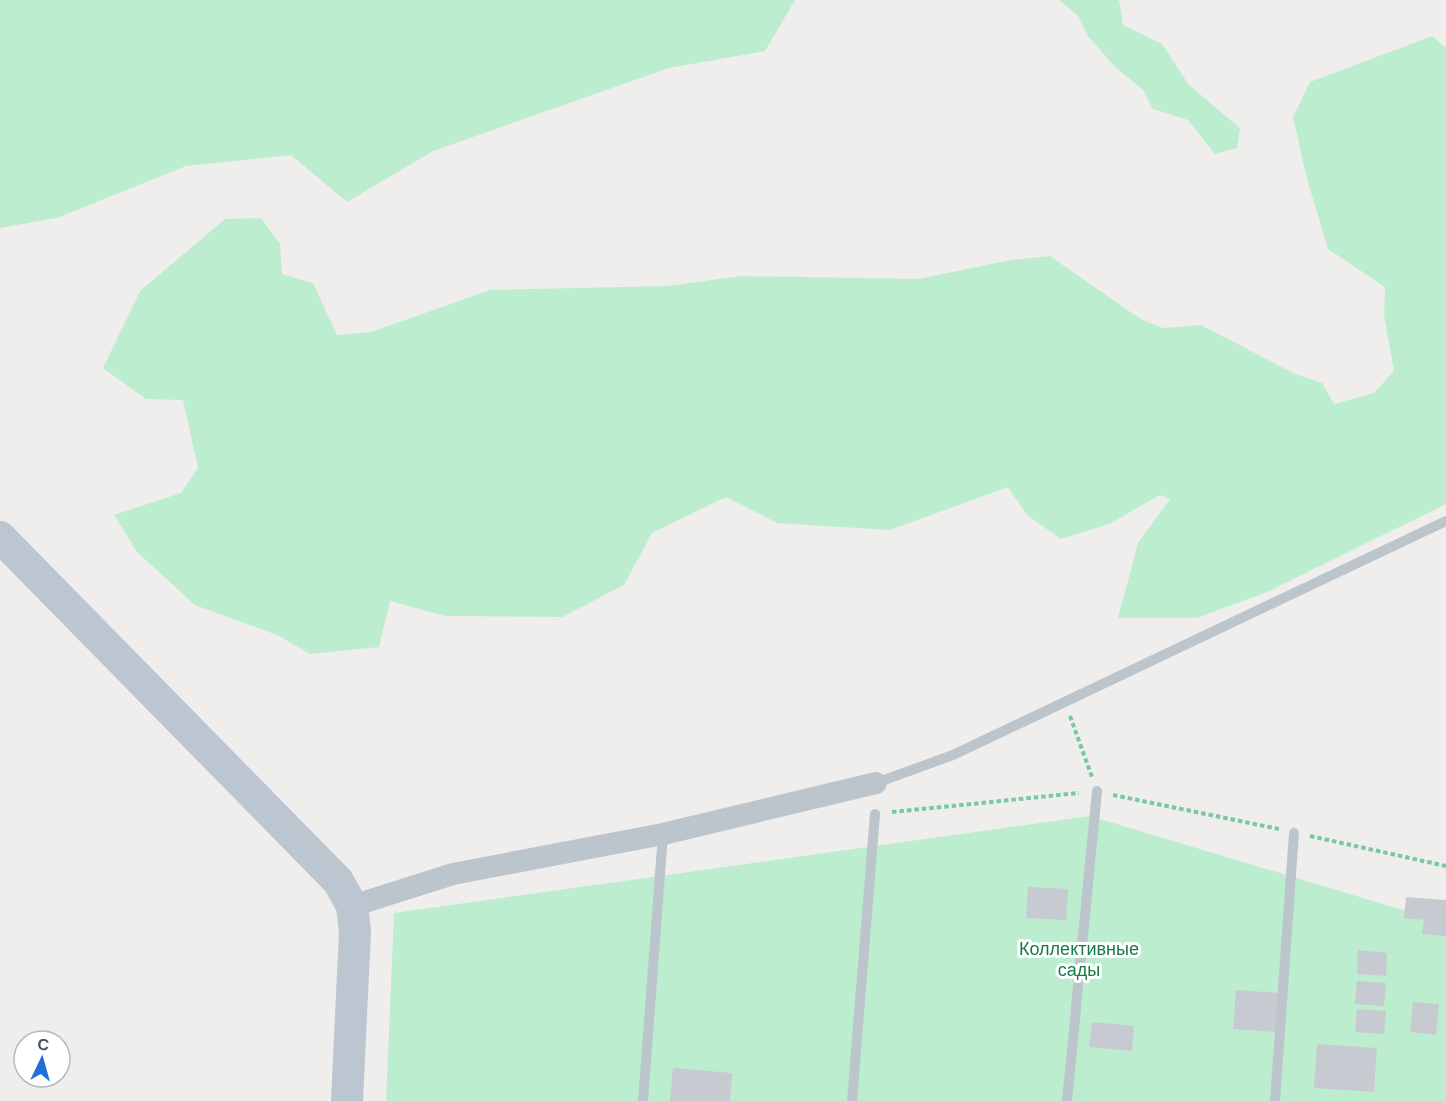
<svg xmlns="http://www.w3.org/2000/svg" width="1446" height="1101" viewBox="0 0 1446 1101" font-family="Barlow,sans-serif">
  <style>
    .green { fill: #bdedcf }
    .building { fill: #c7cad0 }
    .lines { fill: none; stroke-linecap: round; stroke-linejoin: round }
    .path { stroke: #76c9a0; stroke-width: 4; stroke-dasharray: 4.5 3; stroke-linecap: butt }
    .lane { stroke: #bcc5cc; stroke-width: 10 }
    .street { stroke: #bcc5cc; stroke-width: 22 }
    .secondary { stroke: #bcc6d1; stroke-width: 32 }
    .labels { text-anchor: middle; stroke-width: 6; stroke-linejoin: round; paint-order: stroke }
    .park-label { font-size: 18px; fill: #1a7949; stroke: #fff }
  </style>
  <rect width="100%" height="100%" fill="#f0eded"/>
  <g class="green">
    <path d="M 0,0 L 795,0 L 765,51 L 669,68 L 433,151 L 347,202 L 291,155 L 186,166 L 57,218 L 0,228 Z"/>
    <path d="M 1059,0 L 1119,0 L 1123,25 L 1162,44 L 1189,85 L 1240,128 L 1237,148 L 1215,154 L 1188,120 L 1153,109 L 1143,90 L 1114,66 L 1088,36 L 1077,15 Z"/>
    <path d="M 1432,36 L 1446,48 L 1446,504 L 1267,592 L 1197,618 L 1118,618 L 1138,543 L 1170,499 L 1160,495 L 1109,524 L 1061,539 L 1027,515 L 1008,487 L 890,530 L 777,523 L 726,497 L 652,533 L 624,585 L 562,617 L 445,616 L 390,601 L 379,647 L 310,654 L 277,635 L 195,605 L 137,552 L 114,515 L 181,493 L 198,468 L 183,400 L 146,399 L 103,368 L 140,291 L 225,219 L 261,218 L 280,244 L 282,274 L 313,283 L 337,335 L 371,332 L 490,290 L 669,286 L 740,276 L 918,279 L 1011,260 L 1050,256 L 1139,318 L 1162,328 L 1201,325 L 1293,373 L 1322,383 L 1334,404 L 1374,393 L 1394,371 L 1384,315 L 1385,287 L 1328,249 L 1307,179 L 1293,117 L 1310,82 Z"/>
    <path d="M 1090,816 L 1446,923 L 1446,1101 L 386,1101 L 394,913 Z"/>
  </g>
  <g class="building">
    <path d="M 1028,887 L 1068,889 L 1066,920 L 1026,918 Z"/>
    <path d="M 1406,897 L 1446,900 L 1446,936 L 1422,934 L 1424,920 L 1404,918 Z"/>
    <path d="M 1358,950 L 1387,953 L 1386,976 L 1357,974 Z"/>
    <path d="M 1357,981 L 1386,983 L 1384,1006 L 1355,1004 Z"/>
    <path d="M 1236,990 L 1278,993 L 1275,1032 L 1233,1029 Z"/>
    <path d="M 1413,1002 L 1439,1004 L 1436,1035 L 1410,1032 Z"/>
    <path d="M 1357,1009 L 1386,1011 L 1384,1034 L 1355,1032 Z"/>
    <path d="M 1092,1022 L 1134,1026 L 1132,1051 L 1089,1047 Z"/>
    <path d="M 1317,1044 L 1377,1048 L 1374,1092 L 1314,1088 Z"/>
    <path d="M 673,1068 L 732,1073 L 730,1101 L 670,1101 Z"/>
  </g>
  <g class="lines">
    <g class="path">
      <path d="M 1070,716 L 1092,777"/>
      <path d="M 1113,795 L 1279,829"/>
      <path d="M 892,812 L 1079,793"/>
      <path d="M 1310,836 L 1446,866"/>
    </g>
    <g class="lane">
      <path d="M 876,783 L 953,755 L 1446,521"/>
      <path d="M 643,1101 L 663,834"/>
      <path d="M 852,1101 L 875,814"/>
      <path d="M 1067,1101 L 1097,791"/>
      <path d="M 1275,1101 L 1294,833"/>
    </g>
    <path class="street" d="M 352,906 L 453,874 L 663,834 L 876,783"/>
    <path class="secondary" d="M 0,537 L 338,881 L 352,906 L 355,931 L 347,1101"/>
  </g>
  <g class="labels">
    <g class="park-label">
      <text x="1079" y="955">Коллективные<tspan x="1079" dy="21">сады</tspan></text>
    </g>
  </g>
  <g transform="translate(42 1059) rotate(5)"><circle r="28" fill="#ffffff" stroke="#b5b9bd" stroke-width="1.5"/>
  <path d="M0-4.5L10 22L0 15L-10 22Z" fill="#1f71d8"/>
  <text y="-9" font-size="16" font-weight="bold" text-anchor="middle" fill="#46515a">С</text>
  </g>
</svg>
